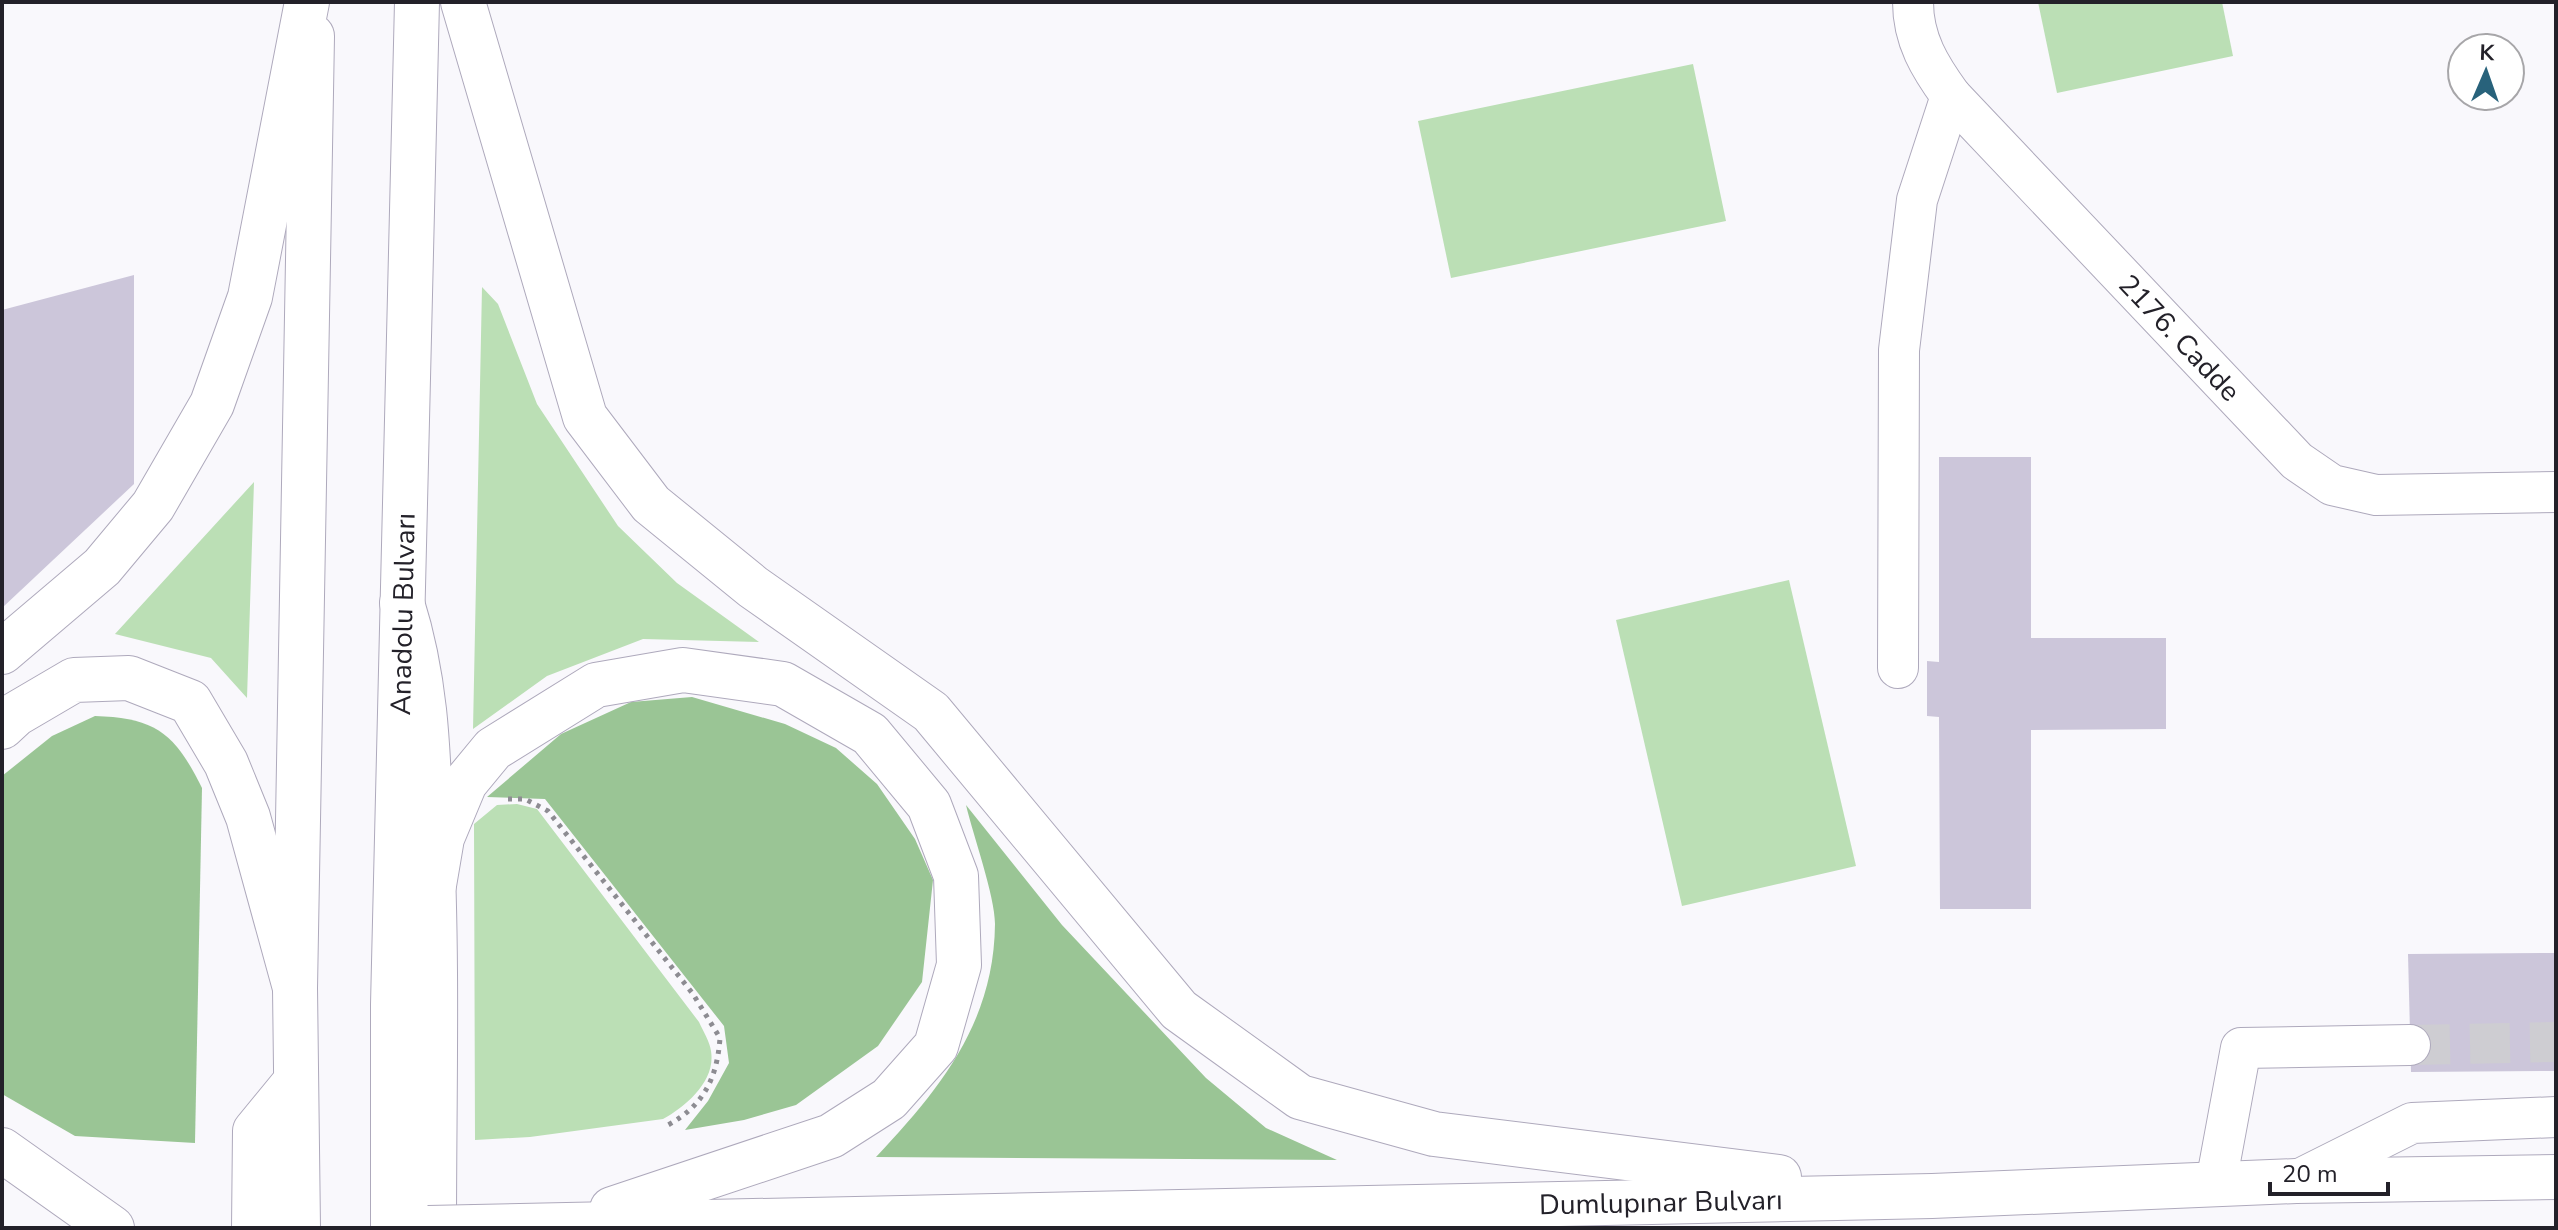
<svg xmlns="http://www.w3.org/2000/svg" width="2558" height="1230" viewBox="0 0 2558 1230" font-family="'Nunito Sans',sans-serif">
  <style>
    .green { fill: #bbdfb5 }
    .forest { fill: #9ac595 }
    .building { fill: #ccc6da }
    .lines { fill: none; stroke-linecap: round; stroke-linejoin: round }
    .minor-tunnel { stroke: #cecdd2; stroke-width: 40; stroke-dasharray: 40 20; stroke-linecap: butt }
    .minor-casing { stroke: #aea9bc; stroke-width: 42 }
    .major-casing { stroke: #aea9bc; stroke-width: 46 }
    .highway-casing { stroke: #aea9bc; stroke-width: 46 }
    .path { stroke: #8d8c92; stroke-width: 5; stroke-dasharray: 4 6; stroke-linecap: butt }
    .minor { stroke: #fff; stroke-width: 40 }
    .major { stroke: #fff; stroke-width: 44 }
    .highway { stroke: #fff; stroke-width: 44 }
    .highway-bridge-casing { stroke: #aea9bc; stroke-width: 46; stroke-linecap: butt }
    .highway-bridge { stroke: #fff; stroke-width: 44 }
    .labels { text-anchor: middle; stroke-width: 6; stroke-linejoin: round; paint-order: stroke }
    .street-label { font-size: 28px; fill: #232129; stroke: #fff }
  </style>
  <rect width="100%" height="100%" fill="#f9f8fc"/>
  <g class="green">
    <path d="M 2038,2 L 2222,2 L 2233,56 L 2057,93 Z"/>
    <path d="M 1693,64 L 1726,221 L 1451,278 L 1418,121 Z"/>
    <path d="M 482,287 L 498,304 L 537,404 L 618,526 L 677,583 L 759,642 L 643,639 L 547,676 L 473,729 Z"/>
    <path d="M 254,482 L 247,698 L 211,658 L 115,634 Z"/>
    <path d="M 1789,580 L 1856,866 L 1682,906 L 1616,620 Z"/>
    <path d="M 517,804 L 537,809 L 699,1022 C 703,1031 710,1042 711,1051 C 716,1081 686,1106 663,1119 L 530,1137 L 475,1140 L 474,824 L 497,805 Z"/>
  </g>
  <g class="forest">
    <path d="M 692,697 L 785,724 L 836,748 L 877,784 L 915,839 L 933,880 L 922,982 L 878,1046 L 796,1105 L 744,1120 L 685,1130 L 708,1101 L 729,1063 L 724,1026 L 545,799 L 487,797 L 561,734 L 631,702 Z"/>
    <path d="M 95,716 C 157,718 175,734 202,788 L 195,1143 L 75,1136 L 2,1094 L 2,776 L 52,736 Z"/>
    <path d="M 966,805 L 1062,925 L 1206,1078 L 1266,1128 L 1337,1160 L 876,1157 C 940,1089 994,1023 995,924 C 995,896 973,835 966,805 Z"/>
  </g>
  <g class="building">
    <path d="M 134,275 L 134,484 L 2,608 L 2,310 Z"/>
    <path d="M 1939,457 L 2031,457 L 2031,638 L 2166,638 L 2166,729 L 2031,730 L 2031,909 L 1940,909 L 1939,717 L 1927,716 L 1927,661 L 1939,662 Z"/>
    <path d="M 2556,953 L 2556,1071 L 2411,1072 L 2408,954 Z"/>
  </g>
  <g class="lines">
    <path class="minor-tunnel" d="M 2410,1045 L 2556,1042"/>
    <g class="minor-casing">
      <g id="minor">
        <path id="s1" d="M 1913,2 C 1913,40 1930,67 1951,96 L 2297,461 L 2332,485 L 2376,495 L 2556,492"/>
        <path d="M 1898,668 L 1899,350 L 1917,200 L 1951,96"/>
        <path d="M 2296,1181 L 2412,1123 L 2556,1117"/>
        <path d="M 2216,1183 L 2241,1048 L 2410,1045"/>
      </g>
    </g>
    <g class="major-casing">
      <g id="major">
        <path d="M 254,1228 L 255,1131 L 296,1081"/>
        <path d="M 298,1228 L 295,988 L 312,36"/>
        <path id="s2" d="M 393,1228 L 393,1005 L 417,2"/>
      </g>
    </g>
    <g class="highway-casing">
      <g id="highway">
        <path d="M 463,2 L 585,417 L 651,504 L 753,587 L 931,712 L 1179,1010 L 1300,1097 L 1434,1134 L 1779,1177"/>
        <path d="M 402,603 C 426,679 428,747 431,826 C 438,960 434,1094 434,1228"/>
        <path d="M 2,652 L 102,567 L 153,506 L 212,404 L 250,297 L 307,2"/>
        <path d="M 2,727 L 16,714 L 74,680 L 129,678 L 190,702 L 226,763 L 248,817 L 295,988"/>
        <path d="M 434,885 L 442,838 L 465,783 L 493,749 L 596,685 L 683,670 L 783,684 L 870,734 L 929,805 L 956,876 L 959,965 L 936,1046 L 889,1099 L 831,1136 L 612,1209"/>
        <path d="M 2,1150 L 112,1228"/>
        <path id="s3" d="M 475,1227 L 1932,1196 L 2296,1181 L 2556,1177"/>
      </g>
    </g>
    <path class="path" d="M 508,799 L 525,799 L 548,811 L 693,994 L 720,1038 C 717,1079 703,1106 668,1125"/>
    <use href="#minor" class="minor"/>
    <use href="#major" class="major"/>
    <use href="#highway" class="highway"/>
    <g class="highway-bridge-casing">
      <path id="highway-bridge" d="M 428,1228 L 475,1227"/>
    </g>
    <use href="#highway-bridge" class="highway-bridge"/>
  </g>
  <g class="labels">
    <g class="street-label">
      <text dy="10" stroke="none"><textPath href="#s1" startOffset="436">2176. Cadde</textPath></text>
      <text dy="10" stroke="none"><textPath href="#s2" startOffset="614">Anadolu Bulvarı</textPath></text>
      <text dy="10" stroke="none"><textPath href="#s3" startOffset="1186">Dumlupınar Bulvarı</textPath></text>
    </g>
  </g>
  <rect width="2558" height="1230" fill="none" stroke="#232129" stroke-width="8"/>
  <g transform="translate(2486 72) rotate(2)"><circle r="38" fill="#ffffff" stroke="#a7a6a9" stroke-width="2"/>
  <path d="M0-6L14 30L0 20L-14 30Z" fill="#28627b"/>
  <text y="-12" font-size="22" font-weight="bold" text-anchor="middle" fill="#232129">K</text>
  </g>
  <path d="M2270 1182v12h118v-12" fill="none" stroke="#232129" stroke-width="4"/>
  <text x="2282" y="1182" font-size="24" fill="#232129" stroke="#ffffff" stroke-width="6" paint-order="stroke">20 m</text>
</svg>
